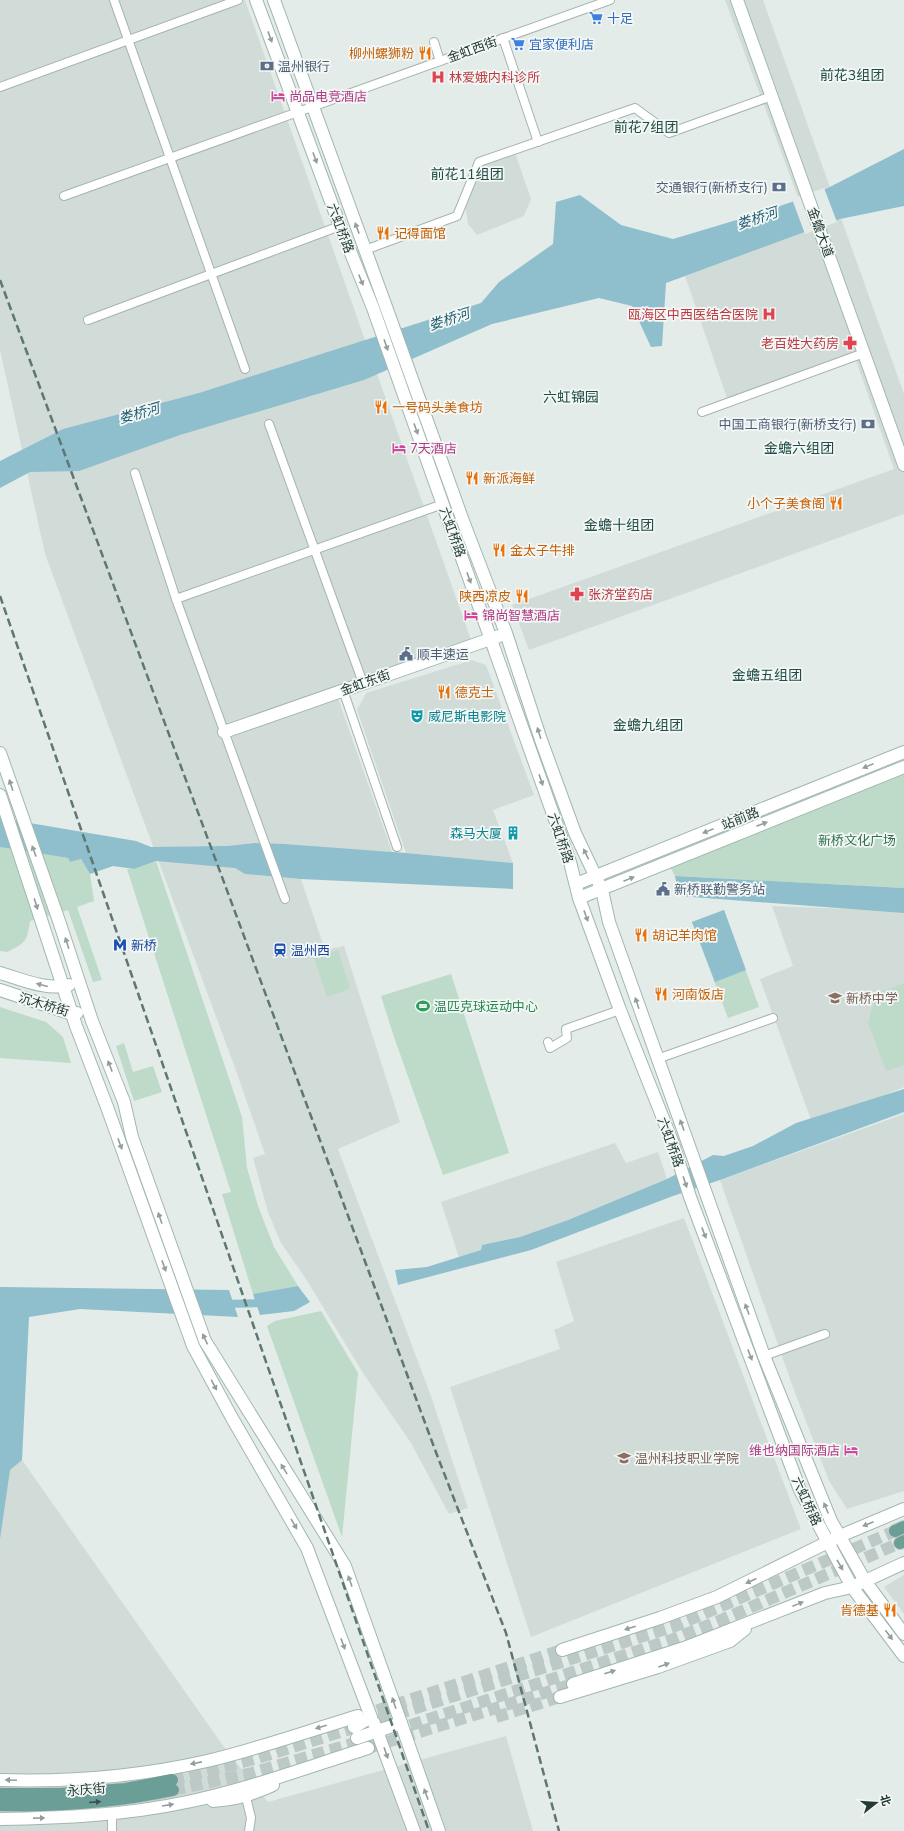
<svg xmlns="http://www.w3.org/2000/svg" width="904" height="1831" viewBox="0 0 904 1831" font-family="'Nunito Sans','Noto Sans SC',sans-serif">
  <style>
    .built { fill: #d1dcd8 }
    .green { fill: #bddbc8 }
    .water { fill: #8fbecd }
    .pier { fill: #e3ece9 }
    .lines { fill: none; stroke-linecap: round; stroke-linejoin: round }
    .canal { stroke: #8fbecd; stroke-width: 8 }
    .secondary-tunnel { stroke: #bdc9c6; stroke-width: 12; stroke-dasharray: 12 6; stroke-linecap: butt }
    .primary-tunnel { stroke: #bdc9c6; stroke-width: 12; stroke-dasharray: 12 6; stroke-linecap: butt }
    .street-casing { stroke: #a6b4b0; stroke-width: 10 }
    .secondary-casing { stroke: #a2b7b1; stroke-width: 14 }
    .primary-casing { stroke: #c2c8c7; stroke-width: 14 }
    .street { stroke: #fff; stroke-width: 8 }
    .secondary { stroke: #fff; stroke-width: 12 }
    .primary { stroke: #6a9e96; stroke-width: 12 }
    .rail { stroke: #5e7773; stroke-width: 2.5; stroke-dasharray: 8 4; stroke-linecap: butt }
    .oneway { fill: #929e9c }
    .oneway2 { fill: #365450 }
    .labels { text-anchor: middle; stroke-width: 3.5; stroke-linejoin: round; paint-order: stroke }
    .shop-label { font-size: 13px; fill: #366cbe; stroke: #f3f8f6; text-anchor: start }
    .street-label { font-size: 13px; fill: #243c38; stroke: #f3f8f6 }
    .food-label { font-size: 13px; fill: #c56008; stroke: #f3f8f6; text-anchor: start }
    .service-label { font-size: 13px; fill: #4e5e75; stroke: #f3f8f6; text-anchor: start }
    .health-label { font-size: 13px; fill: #be3a42; stroke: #f3f8f6; text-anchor: start }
    .hotel-label { font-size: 13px; fill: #b23c85; stroke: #f3f8f6; text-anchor: start }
    .culture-label { font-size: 13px; fill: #0d838f; stroke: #f3f8f6; text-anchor: start }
    .park-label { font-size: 13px; fill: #31704f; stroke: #f3f8f6 }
    .transit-label { font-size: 13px; fill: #164399; stroke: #f3f8f6; text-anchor: start }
    .education-label { font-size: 13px; fill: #785e54; stroke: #f3f8f6; text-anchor: start }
    .leisure-label { font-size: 13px; fill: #27864d; stroke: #f3f8f6; text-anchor: start }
    .neighbourhood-label { font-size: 14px; fill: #214d46; stroke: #f3f8f6 }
    .water-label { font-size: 14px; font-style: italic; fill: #225f74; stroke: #f3f8f6 }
  </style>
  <rect width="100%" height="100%" fill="#e3ece9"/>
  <g class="built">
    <path d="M 0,0 L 245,0 L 471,640 L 334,687 L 392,852 L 255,843 L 245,874 L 301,879 L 325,950 L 344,946 L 400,1122 L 338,1149 L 431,1396 L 468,1508 L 449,1514 L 411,1443 L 363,1373 L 306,1279 L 281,1243 L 268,1212 L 253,1158 L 265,1154 L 235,1068 L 45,554 L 0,350 Z"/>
    <path d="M 725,0 L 763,0 L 904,394 L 904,514 L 529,650 L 512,605 L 894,469 L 853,352 L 727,398 L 685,276 L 810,230 Z"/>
    <path d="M 515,153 L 531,199 L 524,216 L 477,235 L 468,224 L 465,204 L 483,164 Z"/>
    <path d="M 472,660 L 486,665 L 534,795 L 493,810 L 513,863 L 406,853 L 357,710 L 366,693 Z"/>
    <path d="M 772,906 L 904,911 L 904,1087 L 883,1096 L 811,1120 L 760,979 L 793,966 Z"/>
    <path d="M 904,1114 L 904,1491 L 847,1509 L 829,1481 L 795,1393 L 720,1180 Z"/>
    <path d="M 615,1143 L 626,1163 L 658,1152 L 667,1179 L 568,1220 L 520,1237 L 482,1245 L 481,1250 L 459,1258 L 441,1202 Z"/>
    <path d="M 684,1218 L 801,1529 L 531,1637 L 450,1387 L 560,1349 L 554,1330 L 574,1321 L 556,1262 Z"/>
    <path d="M 0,1366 L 22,1460 L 224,1747 L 268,1802 L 506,1736 L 533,1831 L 0,1831 Z"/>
    <path d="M 904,1575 L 904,1614 L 884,1587 Z"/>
  </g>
  <g class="green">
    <path d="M 904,772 L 904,888 L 675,876 L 670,867 Z"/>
    <path d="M 0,847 L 68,858 L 70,862 L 81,859 L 90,874 L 94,901 L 77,907 L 102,980 L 93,982 L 68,910 L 30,921 C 27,941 26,943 7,952 L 0,951 Z"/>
    <path d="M 156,861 L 242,1117 L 247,1168 L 258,1206 L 274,1247 L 298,1286 L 253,1294 L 222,1194 L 231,1192 L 127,869 L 134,869 Z"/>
    <path d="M 724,910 L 759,1007 L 728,1018 L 692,922 Z"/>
    <path d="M 338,950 L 350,989 L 327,997 L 314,958 Z"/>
    <path d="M 451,974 L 509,1153 L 443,1175 L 394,1037 L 381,996 Z"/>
    <path d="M 904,983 L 904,1065 L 886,1071 L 868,1023 L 876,994 Z"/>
    <path d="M 0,1007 L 46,1022 L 63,1037 L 71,1063 L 0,1058 Z"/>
    <path d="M 124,1043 L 133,1072 L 153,1066 L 162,1092 L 134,1101 L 116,1046 Z"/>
    <path d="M 321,1311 L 358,1373 L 342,1537 L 267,1326 L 275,1321 Z"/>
  </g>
  <g class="water">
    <path d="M 904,149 L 904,206 L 840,219 L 666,283 L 662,346 L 651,347 L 632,306 L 599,298 L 492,324 L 364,380 L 180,435 L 79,471 L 30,472 L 0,488 L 0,461 L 63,429 L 199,393 L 481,303 L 499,282 L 553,244 L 556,202 L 580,195 L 621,225 L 673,239 L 760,213 L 820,192 Z"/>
    <path d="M 0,818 L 136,841 L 151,847 L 228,846 L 255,843 L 284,844 L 406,853 L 513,863 L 513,889 L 301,879 L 245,874 L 235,868 L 156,861 L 134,869 L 113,866 L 90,874 L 81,859 L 70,862 L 68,858 L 0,847 Z"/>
    <path d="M 675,876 L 904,888 L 904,913 L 679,896 Z"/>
    <path d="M 724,910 L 746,970 L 715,982 L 692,922 Z"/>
    <path d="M 904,1089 L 904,1112 L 720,1180 L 673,1196 L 531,1250 L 398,1285 L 395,1270 L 427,1267 L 481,1250 L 482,1245 L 520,1237 L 568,1220 L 667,1179 L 713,1155 L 724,1156 L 753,1146 L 796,1123 Z"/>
    <path d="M 298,1286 L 310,1302 L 294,1311 L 260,1315 L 253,1294 Z"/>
    <path d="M 0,1287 L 229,1290 L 238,1317 L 80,1309 L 29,1317 L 22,1460 L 10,1470 L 0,1539 Z"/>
  </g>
  <path class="pier" d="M 824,188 L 837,222 L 805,234 L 792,199 Z"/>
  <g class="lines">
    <path class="canal" d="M 223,1304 L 267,1303"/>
    <g class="secondary-tunnel">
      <path d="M 360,1716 L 562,1650"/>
      <path d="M 496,1717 L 560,1697"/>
      <path d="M 368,1748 L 573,1684"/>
    </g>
    <g class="primary-tunnel">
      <path d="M 393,1731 L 671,1640 L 719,1621 L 900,1543"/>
      <path d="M 172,1780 L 258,1758 L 675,1626 L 895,1531"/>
      <path d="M 173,1790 L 252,1773 L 369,1739"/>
    </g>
    <g class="street-casing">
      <g id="street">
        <path d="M 114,0 L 245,369"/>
        <path d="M 503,38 L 538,142"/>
        <path d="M 434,42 L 440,61"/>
        <path d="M 0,87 L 238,0"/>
        <path d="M 64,196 L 610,0"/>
        <path d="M 365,250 L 457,216 L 479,162 L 635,108 L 669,133 L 772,96"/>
        <path d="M 88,320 L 340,226"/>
        <path d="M 702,412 L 864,353"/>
        <path d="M 269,424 L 363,683"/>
        <path d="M 135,473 L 176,599 L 285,899"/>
        <path d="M 176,599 L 443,504"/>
        <path d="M 343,690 L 397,847"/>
        <path d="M 548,1042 L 550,1048 L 567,1038 L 566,1029 L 620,1010"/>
        <path d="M 657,1059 L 773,1018"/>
        <path d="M 764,1356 L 825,1334"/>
        <path d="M 246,1797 L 251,1818 L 249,1831"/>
        <path d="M 112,1813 L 112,1831"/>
      </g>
    </g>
    <g class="secondary-casing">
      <g id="secondary">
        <path d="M 256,0 L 340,226 L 373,308 L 570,862 L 579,898 L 620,1010 L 672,1141 L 690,1197 L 800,1490 L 852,1587 L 904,1656"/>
        <path d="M 274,0 L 385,304 L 463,521 L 506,633 L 541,740 L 575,833 L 602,890 L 609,922 L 764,1356 L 831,1521 L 865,1581 L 904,1634"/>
        <path d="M 737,0 L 904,465"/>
        <path d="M 224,732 L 499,636"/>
        <path d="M 0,753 L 59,921 L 92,1021 L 124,1102 L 132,1137 L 205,1341 L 345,1566 L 401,1723 L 357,1738"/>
        <path d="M 0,795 L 76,1026 L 107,1107 L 193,1346 L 232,1418 L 307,1548 L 371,1717 L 354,1727"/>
        <path d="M 576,884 L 904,752"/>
        <path d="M 579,898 L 904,767"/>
        <path d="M 0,973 C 21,979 47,991 69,985"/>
        <path d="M 0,990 L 72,1014 L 77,1013"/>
        <path d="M 562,1650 L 660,1618 L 717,1597 L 840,1536 L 904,1509"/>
        <path d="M 573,1684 L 684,1648 L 825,1593 L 852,1587 L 904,1563"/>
        <path d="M 560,1697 L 658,1667 L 730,1641 L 745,1629"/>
        <path d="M 374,1723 L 414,1831"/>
        <path d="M 401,1723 L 439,1831"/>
        <path d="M 0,1780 C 68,1782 141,1776 207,1761 C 258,1749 308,1731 358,1716"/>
        <path d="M 213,1801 C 238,1799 250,1795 273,1785"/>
        <path d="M 0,1819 C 63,1818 126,1815 187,1802 C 249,1789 308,1767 368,1748"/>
      </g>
    </g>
    <g class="primary-casing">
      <g id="primary">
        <path d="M 895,1531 L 904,1527"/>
        <path d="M 900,1543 L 904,1541"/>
        <path d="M 0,1794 L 60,1794 L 126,1789 L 172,1780"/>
        <path d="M 0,1805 C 59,1807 116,1802 173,1790"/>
      </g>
    </g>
    <use href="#street" class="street"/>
    <use href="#secondary" class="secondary"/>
    <use href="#primary" class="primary"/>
    <g class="rail">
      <path d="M 0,280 L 437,1455 L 506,1633 L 559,1831"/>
      <path d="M 0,596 L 429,1831"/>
    </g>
  </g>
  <defs><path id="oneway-solid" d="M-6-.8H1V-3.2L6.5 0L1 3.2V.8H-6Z"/></defs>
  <g class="oneway">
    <use href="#oneway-solid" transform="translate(270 37) rotate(70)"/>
    <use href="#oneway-solid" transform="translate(315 158) rotate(70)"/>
    <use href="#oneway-solid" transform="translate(357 228) rotate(-110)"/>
    <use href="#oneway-solid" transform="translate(361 280) rotate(68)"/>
    <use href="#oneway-solid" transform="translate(386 345) rotate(71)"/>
    <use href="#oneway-solid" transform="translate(416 429) rotate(70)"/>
    <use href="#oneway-solid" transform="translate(469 578) rotate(70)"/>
    <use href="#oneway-solid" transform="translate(539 733) rotate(-108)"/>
    <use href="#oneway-solid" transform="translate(868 766) rotate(158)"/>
    <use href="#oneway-solid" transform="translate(541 780) rotate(71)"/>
    <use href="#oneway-solid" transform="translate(11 785) rotate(-108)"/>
    <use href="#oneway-solid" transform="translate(762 824) rotate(-21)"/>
    <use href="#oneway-solid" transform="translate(708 831) rotate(158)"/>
    <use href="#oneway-solid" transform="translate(34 851) rotate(-110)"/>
    <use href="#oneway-solid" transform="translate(586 854) rotate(-116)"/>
    <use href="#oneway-solid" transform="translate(629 879) rotate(-22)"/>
    <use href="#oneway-solid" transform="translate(36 904) rotate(73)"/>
    <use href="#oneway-solid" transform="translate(586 916) rotate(70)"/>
    <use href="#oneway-solid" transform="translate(67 943) rotate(-108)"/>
    <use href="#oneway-solid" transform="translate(42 985) rotate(-165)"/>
    <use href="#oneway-solid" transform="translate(637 1003) rotate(-109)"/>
    <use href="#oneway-solid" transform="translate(110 1066) rotate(-111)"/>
    <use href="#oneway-solid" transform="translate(682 1125) rotate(-110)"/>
    <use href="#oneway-solid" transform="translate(120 1144) rotate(70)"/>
    <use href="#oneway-solid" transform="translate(685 1182) rotate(72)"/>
    <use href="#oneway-solid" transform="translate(160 1218) rotate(-109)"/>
    <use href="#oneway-solid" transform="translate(704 1233) rotate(69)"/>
    <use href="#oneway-solid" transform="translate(164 1266) rotate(70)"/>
    <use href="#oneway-solid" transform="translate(747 1309) rotate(-110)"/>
    <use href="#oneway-solid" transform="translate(205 1339) rotate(-115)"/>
    <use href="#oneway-solid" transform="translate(750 1355) rotate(69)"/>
    <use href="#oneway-solid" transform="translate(214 1385) rotate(62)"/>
    <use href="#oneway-solid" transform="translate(284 1469) rotate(-122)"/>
    <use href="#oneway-solid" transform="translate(826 1508) rotate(-112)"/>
    <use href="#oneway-solid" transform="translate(294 1524) rotate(60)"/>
    <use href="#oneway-solid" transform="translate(868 1524) rotate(157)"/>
    <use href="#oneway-solid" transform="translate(840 1565) rotate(60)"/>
    <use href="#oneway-solid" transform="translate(350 1581) rotate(-110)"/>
    <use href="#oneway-solid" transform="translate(751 1581) rotate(155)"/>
    <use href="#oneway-solid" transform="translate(798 1604) rotate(-22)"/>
    <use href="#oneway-solid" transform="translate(630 1628) rotate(162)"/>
    <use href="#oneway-solid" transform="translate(889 1635) rotate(53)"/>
    <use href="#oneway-solid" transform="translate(343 1644) rotate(70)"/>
    <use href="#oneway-solid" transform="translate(664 1665) rotate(-20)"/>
    <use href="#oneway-solid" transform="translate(610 1672) rotate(-18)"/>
    <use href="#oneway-solid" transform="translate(394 1703) rotate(-109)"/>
    <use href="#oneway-solid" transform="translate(321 1727) rotate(164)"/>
    <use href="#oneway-solid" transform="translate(386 1753) rotate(71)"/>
    <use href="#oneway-solid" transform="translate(196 1763) rotate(169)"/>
    <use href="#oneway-solid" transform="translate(11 1780) rotate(-178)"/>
    <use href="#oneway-solid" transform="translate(426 1794) rotate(-110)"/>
    <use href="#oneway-solid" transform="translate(168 1805) rotate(-9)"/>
    <use href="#oneway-solid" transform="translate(39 1818) rotate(-1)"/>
  </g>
  <use class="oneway2" href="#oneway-solid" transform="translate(95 1802) rotate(-5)"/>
  <defs>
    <g id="supermarket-bare" transform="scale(1.08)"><path d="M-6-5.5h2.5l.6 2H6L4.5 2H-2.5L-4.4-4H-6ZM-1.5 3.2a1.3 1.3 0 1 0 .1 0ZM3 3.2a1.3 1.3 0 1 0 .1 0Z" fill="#3f7fe0" stroke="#f3f8f6" stroke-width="2.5" paint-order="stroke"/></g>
    <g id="restaurant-bare" transform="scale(1.08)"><path d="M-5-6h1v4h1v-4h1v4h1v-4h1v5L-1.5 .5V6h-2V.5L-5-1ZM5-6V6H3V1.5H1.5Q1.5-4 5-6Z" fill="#e8710a" stroke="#f3f8f6" stroke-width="2.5" paint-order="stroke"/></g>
    <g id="bank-bare" transform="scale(1.08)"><path d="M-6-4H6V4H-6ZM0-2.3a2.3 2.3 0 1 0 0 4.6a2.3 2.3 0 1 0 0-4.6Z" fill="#5c6f8a" stroke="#f3f8f6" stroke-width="2.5" paint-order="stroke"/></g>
    <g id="hospital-bare" transform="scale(1.08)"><path d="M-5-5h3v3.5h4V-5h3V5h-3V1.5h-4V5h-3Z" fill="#e0444e" stroke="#f3f8f6" stroke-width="2.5" paint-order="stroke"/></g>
    <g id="hotel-bare" transform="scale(1.08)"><path d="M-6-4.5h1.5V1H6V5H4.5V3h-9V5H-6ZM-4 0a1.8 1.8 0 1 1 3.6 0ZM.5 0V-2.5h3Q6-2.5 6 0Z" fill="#d1479c" stroke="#f3f8f6" stroke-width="2.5" paint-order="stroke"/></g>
    <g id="pharmacy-bare" transform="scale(1.08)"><path d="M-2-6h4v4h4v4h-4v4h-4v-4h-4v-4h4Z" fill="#e0444e" stroke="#f3f8f6" stroke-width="2.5" paint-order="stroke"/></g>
    <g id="civic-bare" transform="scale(1.08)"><path d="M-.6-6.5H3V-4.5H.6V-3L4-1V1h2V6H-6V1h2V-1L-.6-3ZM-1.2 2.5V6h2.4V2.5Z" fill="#5c6f8a" stroke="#f3f8f6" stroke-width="2.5" paint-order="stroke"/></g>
    <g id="theatre-bare" transform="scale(1.08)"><path d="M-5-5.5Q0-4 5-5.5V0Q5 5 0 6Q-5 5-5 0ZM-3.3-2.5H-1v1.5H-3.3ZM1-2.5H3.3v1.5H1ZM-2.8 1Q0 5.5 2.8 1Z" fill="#0f9aa8" stroke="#f3f8f6" stroke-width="2.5" paint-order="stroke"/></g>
    <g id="building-bare" transform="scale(1.08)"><path d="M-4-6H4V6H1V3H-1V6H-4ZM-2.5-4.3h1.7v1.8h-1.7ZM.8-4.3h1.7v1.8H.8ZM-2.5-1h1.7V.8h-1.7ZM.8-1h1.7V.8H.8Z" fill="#0f9aa8" stroke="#f3f8f6" stroke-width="2.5" paint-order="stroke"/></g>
    <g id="metro-bare" transform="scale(1.08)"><path d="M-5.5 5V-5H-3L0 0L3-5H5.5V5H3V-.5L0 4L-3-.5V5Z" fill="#1a4fb4" stroke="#f3f8f6" stroke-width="2.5" paint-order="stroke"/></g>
    <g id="station-bare" transform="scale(1.08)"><path d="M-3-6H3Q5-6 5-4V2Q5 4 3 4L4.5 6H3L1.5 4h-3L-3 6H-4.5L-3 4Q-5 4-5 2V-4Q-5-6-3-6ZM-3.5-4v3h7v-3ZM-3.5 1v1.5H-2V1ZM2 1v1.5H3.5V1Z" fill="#1a4fb4" stroke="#f3f8f6" stroke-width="2.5" paint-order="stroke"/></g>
    <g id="school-bare" transform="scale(1.08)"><path d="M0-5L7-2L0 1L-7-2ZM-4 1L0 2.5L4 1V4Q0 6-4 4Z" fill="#8d6e63" stroke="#f3f8f6" stroke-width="2.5" paint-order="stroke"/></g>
    <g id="stadium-bare" transform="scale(1.08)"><path d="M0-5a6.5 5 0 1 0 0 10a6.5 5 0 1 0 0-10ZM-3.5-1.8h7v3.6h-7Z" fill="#2e9e5b" stroke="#f3f8f6" stroke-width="2.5" paint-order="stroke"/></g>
    <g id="university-bare" transform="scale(1.08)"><path d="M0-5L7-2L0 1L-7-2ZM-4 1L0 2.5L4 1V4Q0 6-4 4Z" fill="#8d6e63" stroke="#f3f8f6" stroke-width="2.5" paint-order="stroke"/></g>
  </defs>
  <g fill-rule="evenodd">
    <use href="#supermarket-bare" x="596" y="18"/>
    <use href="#supermarket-bare" x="518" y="44"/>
    <use href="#restaurant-bare" x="425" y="53"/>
    <use href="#bank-bare" x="267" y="66"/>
    <use href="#hospital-bare" x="438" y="77"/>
    <use href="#hotel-bare" x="278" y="96"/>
    <use href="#bank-bare" x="779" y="187"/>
    <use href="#restaurant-bare" x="383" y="233"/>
    <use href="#hospital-bare" x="769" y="314"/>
    <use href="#pharmacy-bare" x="850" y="343"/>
    <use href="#restaurant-bare" x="381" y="407"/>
    <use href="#bank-bare" x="868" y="424"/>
    <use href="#hotel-bare" x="399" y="448"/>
    <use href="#restaurant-bare" x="472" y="478"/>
    <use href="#restaurant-bare" x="836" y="503"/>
    <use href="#restaurant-bare" x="499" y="550"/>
    <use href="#pharmacy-bare" x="577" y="594"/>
    <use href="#restaurant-bare" x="522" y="596"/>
    <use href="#hotel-bare" x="471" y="615"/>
    <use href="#civic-bare" x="406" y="654"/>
    <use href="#restaurant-bare" x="444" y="692"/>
    <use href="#theatre-bare" x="417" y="716"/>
    <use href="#building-bare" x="513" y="833"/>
    <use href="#civic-bare" x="663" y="889"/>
    <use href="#restaurant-bare" x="641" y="935"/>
    <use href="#metro-bare" x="120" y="945"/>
    <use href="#station-bare" x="280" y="950"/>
    <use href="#restaurant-bare" x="661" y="994"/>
    <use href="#school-bare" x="835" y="998"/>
    <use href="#stadium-bare" x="423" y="1006"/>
    <use href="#hotel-bare" x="851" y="1450"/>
    <use href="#university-bare" x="624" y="1458"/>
    <use href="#restaurant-bare" x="890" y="1610"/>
  </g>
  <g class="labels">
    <g class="shop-label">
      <text x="607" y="23">十足</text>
      <text x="529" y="49">宜家便利店</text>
    </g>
    <g class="street-label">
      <text transform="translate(472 49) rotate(-20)" y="5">金虹西街</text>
      <text transform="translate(341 228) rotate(69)" y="5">六虹桥路</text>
      <text transform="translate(821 232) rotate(70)" y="5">金蟾大道</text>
      <text transform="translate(453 532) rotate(70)" y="5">六虹桥路</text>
      <text transform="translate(365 682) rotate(-20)" y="5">金虹东街</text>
      <text transform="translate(740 818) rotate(-22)" y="5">站前路</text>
      <text transform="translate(561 838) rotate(71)" y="5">六虹桥路</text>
      <text transform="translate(44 1004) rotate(17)" y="5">沉木桥街</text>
      <text transform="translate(671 1142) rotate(70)" y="5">六虹桥路</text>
      <text transform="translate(807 1501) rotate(65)" y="5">六虹桥路</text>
      <text transform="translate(86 1789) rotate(-5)" y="5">永庆街</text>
    </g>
    <g class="food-label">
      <text x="414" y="58" text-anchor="end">柳州螺狮粉</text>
      <text x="394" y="238">记得面馆</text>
      <text x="392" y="412">一号码头美食坊</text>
      <text x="483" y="483">新派海鲜</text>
      <text x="825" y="508" text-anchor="end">小个子美食阁</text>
      <text x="510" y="555">金太子牛排</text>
      <text x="511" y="601" text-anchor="end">陕西凉皮</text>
      <text x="455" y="697">德克士</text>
      <text x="652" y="940">胡记羊肉馆</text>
      <text x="672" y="999">河南饭店</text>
      <text x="879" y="1615" text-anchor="end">肯德基</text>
    </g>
    <g class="service-label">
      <text x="278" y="71">温州银行</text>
      <text x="768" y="192" text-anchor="end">交通银行(新桥支行)</text>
      <text x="857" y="429" text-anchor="end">中国工商银行(新桥支行)</text>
      <text x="417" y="659">顺丰速运</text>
      <text x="674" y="894">新桥联勤警务站</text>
    </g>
    <g class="health-label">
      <text x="449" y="82">林爱娥内科诊所</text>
      <text x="758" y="319" text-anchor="end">瓯海区中西医结合医院</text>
      <text x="839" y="348" text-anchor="end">老百姓大药房</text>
      <text x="588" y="599">张济堂药店</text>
    </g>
    <g class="hotel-label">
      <text x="289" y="101">尚品电竞酒店</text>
      <text x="410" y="453">7天酒店</text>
      <text x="482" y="620">锦尚智慧酒店</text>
      <text x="840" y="1455" text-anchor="end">维也纳国际酒店</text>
    </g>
    <g class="culture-label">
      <text x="428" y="721">威尼斯电影院</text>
      <text x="502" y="838" text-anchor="end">森马大厦</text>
    </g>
    <g class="park-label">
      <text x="857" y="845">新桥文化广场</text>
    </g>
    <g class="transit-label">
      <text x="131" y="950">新桥</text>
      <text x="291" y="955">温州西</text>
    </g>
    <g class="education-label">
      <text x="846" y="1003">新桥中学</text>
      <text x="635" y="1463">温州科技职业学院</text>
    </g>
    <g class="leisure-label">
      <text x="434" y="1011">温匹克球运动中心</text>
    </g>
    <g class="neighbourhood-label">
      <text x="852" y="80">前花3组团</text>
      <text x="646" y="132">前花7组团</text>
      <text x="467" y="179">前花11组团</text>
      <text x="571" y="402">六虹锦园</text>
      <text x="799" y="453">金蟾六组团</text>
      <text x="619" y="530">金蟾十组团</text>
      <text x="767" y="680">金蟾五组团</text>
      <text x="648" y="730">金蟾九组团</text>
    </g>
    <g class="water-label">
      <text transform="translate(757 218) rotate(-18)" y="5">娄桥河</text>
      <text transform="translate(449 319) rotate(-18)" y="5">娄桥河</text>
      <text transform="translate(139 413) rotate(-16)" y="5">娄桥河</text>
    </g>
  </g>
  <g transform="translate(876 1803) rotate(73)" stroke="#f3f8f6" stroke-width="3" paint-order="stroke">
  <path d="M0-3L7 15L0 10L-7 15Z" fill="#243c38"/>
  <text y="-6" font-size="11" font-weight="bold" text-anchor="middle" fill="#243c38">北</text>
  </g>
</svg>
